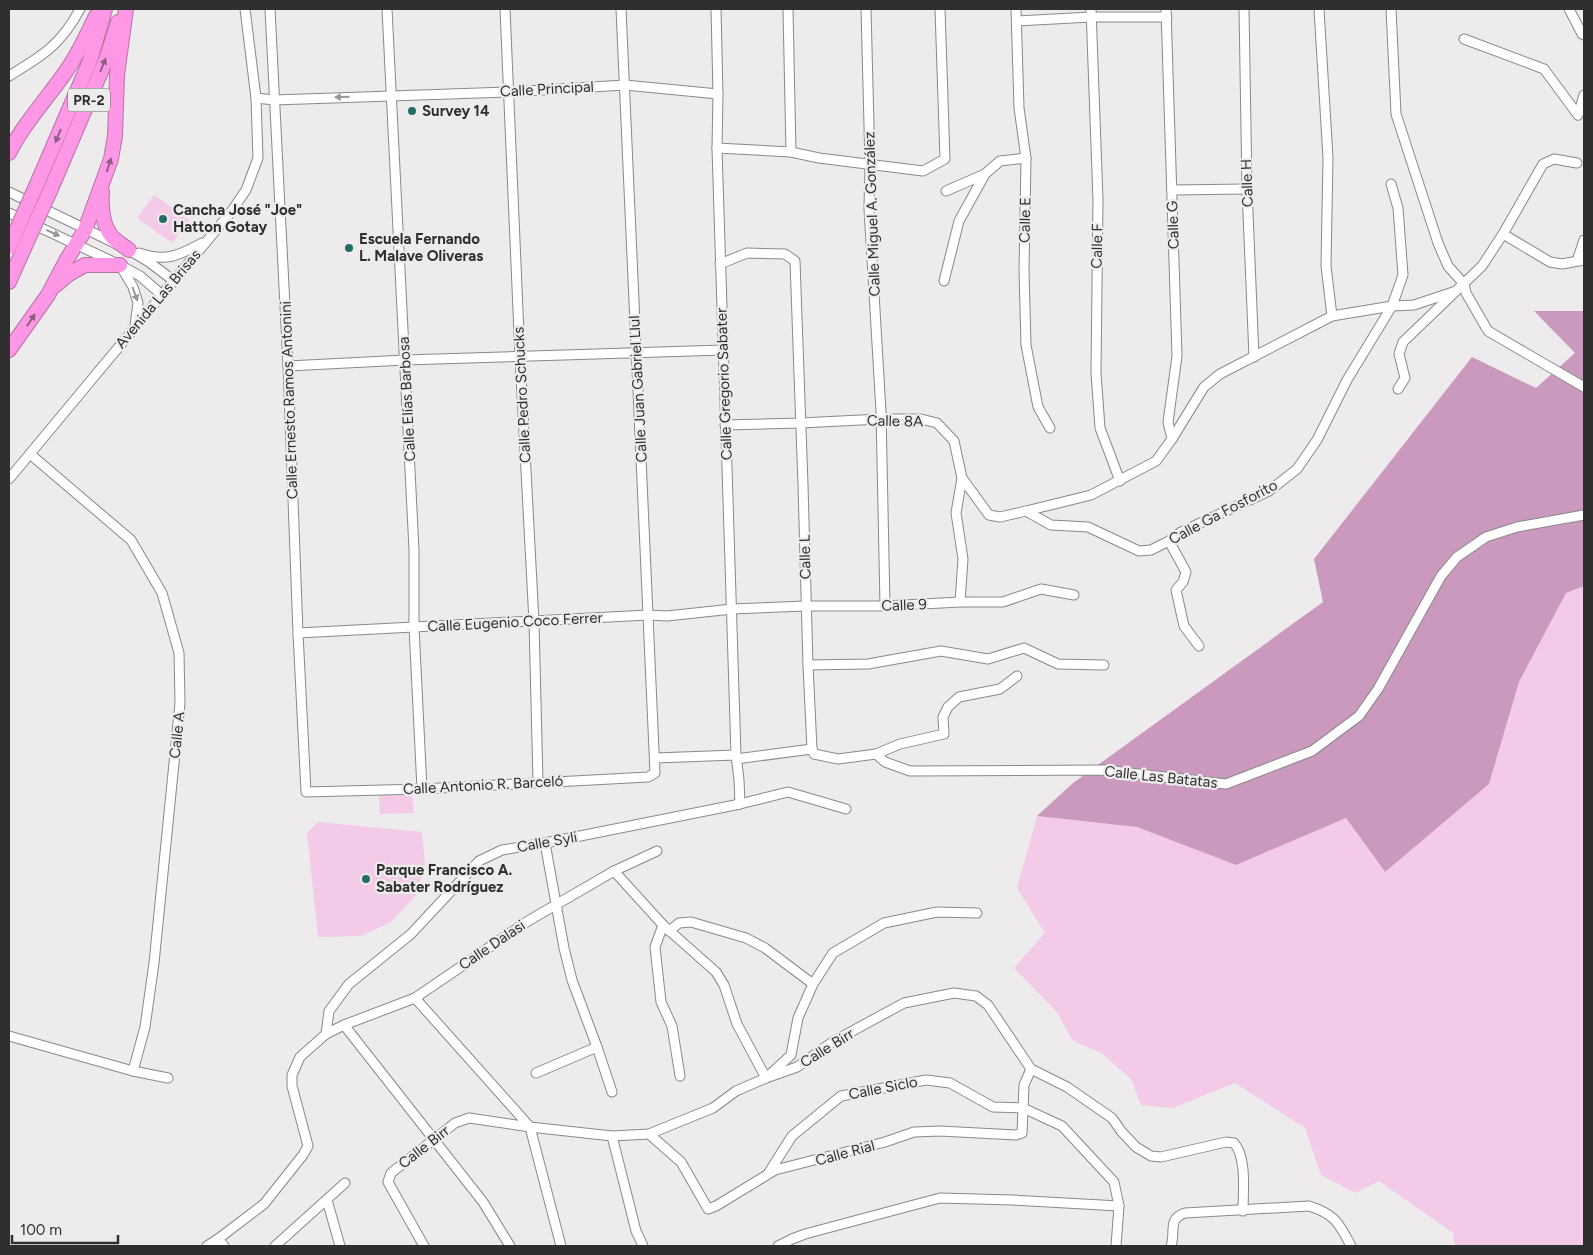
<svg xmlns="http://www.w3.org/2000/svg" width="1593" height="1255" viewBox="0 0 1593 1255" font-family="Figtree,sans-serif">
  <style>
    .green { fill: #f4cae9 }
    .forest { fill: #ca99bd }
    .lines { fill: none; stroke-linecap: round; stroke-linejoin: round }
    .minor-casing { stroke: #8b888a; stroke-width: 11 }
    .highway-casing { stroke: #b673a6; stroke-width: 16 }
    .minor { stroke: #fff; stroke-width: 9 }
    .highway { stroke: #fe97e5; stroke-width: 14 }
    .highway-bridge-casing { stroke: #b673a6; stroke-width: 16; stroke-linecap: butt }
    .highway-bridge { stroke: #fe97e5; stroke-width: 14 }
    .oneway { fill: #8d5e81 }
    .oneway2 { fill: #989798 }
    .poi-dot { fill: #236d66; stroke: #eeebed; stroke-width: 2 }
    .labels { text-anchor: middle; stroke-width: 4.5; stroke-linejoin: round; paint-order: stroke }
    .shield { fill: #eeebed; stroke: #696769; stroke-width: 1 }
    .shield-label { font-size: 14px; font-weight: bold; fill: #302f30 }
    .street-label { font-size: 15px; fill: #302f30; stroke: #eeebed }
    .poi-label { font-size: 15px; font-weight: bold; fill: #302f30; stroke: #eeebed; text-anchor: start }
  </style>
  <rect width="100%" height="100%" fill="#eeebed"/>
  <g class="green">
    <path d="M 154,195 L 189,220 L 172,243 L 137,218 Z"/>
    <path d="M 1584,586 L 1584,1246 L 1455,1246 L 1453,1233 L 1379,1181 L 1355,1193 L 1321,1175 L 1305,1128 L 1235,1083 L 1173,1108 L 1141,1105 L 1131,1079 L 1101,1053 L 1073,1041 L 1056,1011 L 1014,968 L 1045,933 L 1017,888 L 1037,816 L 1137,827 L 1236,865 L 1346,818 L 1384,872 L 1489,784 L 1519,682 L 1566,593 Z"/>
    <path d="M 412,793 L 414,813 L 380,814 L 379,795 Z"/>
    <path d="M 318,822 L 422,832 L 425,863 L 416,895 L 391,922 L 361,936 L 318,937 L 307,833 Z"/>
  </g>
  <path class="forest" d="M 1534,311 L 1584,311 L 1584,586 L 1566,593 L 1519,682 L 1489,784 L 1385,872 L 1346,818 L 1236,865 L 1137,827 L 1037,816 L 1073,783 L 1323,602 L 1314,559 L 1472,357 L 1536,388 L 1575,353 Z"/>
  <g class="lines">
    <g class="minor-casing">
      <g id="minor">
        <path d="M 270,9 L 288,366 L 298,633 L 306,792 L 422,789 L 648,777 L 655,773 L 621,9"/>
        <path d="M 387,9 L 414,550 L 414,627 L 422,789"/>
        <path d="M 505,9 L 520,357 L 534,622 L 538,782"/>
        <path d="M 716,9 L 718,94 L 717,148 L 736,755 L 739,780 L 740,804"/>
        <path d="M 788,9 L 791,152"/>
        <path d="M 866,9 L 870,164 L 869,209 L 881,411 L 885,606"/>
        <path d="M 1016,9 L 1019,108 L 1026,158 L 1024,271 L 1026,345 L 1038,407 L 1050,428"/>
        <path d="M 1091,9 L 1098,200 L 1096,373 L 1100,428 L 1120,481"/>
        <path d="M 1166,9 L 1177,356 L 1168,422 L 1172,439"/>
        <path d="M 1244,9 L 1247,189 L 1254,357"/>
        <path d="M 1319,9 L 1328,158 L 1326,266 L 1332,316"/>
        <path d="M 1391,9 L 1396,114 L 1438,243 L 1448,266 L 1464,284 L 1466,293 L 1488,331 L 1584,387"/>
        <path d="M 1569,9 L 1582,34 L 1584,35"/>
        <path d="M 1017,21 L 1091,17 L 1167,17"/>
        <path d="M 1464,39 L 1544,69 L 1578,115"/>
        <path d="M 9,76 C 42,56 61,45 80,9"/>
        <path d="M 256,98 L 274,100 L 508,92 L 625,85 L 718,94"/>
        <path d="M 1578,115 L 1584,95"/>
        <path d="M 717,148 L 791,152 L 819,158 L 923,171 L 945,159 L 940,9"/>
        <path d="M 1172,190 L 1247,189"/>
        <path d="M 946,191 L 985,174 L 1000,161 L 1026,158"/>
        <path d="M 9,192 L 129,250 L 149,262 L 174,281"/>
        <path d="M 9,213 L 120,265 L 140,276 L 162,295"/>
        <path d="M 1503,234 L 1550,262 L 1562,264 L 1584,260"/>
        <path d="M 139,253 C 166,262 178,256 202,243"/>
        <path d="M 1577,261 L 1584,240"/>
        <path d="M 720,264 L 747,253 L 785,254 L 795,261 L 803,485 L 808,665 L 812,749"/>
        <path d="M 120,265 L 133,287 L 138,303 L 135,325"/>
        <path d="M 944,281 L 959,221 L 985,174"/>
        <path d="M 288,366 L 405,360 L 723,350"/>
        <path d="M 1398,389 L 1405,378 L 1399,354 L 1403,342 L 1456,291"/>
        <path d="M 725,425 L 801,423 L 880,419 L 921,419 L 937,423 L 954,441 L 962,478 L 956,513 L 963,559 L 960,602"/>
        <path d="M 30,454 L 131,540 L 162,593 L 179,653 L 180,703 L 154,963 L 145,1027 L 133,1071"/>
        <path d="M 962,478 L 989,515 L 1000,517 L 1026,511 L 1051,525 L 1088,527 L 1139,551 L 1151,550 L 1169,541 L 1181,532 L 1269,491 L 1297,469 L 1317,440 L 1347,380 L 1392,306 L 1403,275 L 1398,208 L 1391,184"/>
        <path d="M 9,479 L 231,212 L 246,190 L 258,158 L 256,98 L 245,9"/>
        <path d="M 1026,511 L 1091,495 L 1156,461 L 1172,439 L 1204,387 L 1220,374 L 1332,316 L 1392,306 L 1414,305 L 1456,291 L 1482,266 L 1503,234 L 1543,164 L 1554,159 L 1577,163"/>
        <path d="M 1169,541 L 1186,572 L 1183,582 L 1176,590 L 1184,626 L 1199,646"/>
        <path d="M 298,633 L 648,615 L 667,616 L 732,609 L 806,606 L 885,606 L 960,602 L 1003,602 L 1041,589 L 1074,595"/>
        <path d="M 808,665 L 868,664 L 941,651 L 988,659 L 1024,648 L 1058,664 L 1104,665"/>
        <path d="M 812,749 L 814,754 L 838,759 L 876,754 L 885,762 L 910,771 L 1104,770 L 1226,784 L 1312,751 L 1359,716 L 1378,689 L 1441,576 L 1457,557 L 1486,537 L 1517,527 L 1584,515"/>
        <path d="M 876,754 L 900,744 L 944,734 L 943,717 L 948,707 L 959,697 L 1000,689 L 1017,676"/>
        <path d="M 655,758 L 736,755"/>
        <path d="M 736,759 L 812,749"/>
        <path d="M 545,843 L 564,948 L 572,980 L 597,1047 L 612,1092"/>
        <path d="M 614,871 L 663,925 L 716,972 L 724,985 L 737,1024 L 766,1078 L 791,1055 L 798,1018 L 813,984 L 833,953 L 884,923 L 937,912 L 977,913"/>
        <path d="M 663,925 L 655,947 L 661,1002 L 672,1026 L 680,1076"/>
        <path d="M 669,931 L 679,923 L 691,922 L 746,938 L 765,948 L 813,984"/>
        <path d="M 415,998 L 530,1127 L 561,1246"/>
        <path d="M 344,1025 L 483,1202 L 510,1246"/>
        <path d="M 326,1034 L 329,1011 L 349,984 L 411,934 L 479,861 L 502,850 L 545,843 L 740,804 L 788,792 L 846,809"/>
        <path d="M 9,1036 L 133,1071 L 168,1078"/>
        <path d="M 536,1073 L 597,1047"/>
        <path d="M 649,1134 L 681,1162 L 708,1209 L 716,1206 L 775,1170 L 885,1142 L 914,1132 L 940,1131 L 1016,1135 L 1022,1133 L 1024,1085 L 1031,1069"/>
        <path d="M 612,1136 L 636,1231 L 643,1246"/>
        <path d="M 768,1174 L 792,1136 L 841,1096 L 926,1080 L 950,1083 L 993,1107 L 1023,1108 L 1062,1126 L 1114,1182 L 1119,1206 L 1116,1246"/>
        <path d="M 327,1200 L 340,1246"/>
        <path d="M 218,1239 L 264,1204 L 303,1155 L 308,1146 L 292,1086 L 292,1075 L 300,1057 L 326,1034 L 344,1025 L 415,998 L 528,921 L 614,871 L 657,851"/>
        <path d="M 207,1246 L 218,1239 L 224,1246"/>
        <path d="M 275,1246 L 345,1183"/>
        <path d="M 424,1246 L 388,1182 L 391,1173 L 455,1123 L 469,1118 L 530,1127 L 612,1136 L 649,1134 L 713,1108 L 736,1091 L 766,1078 L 797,1067 L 834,1041 L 904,1003 L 954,993 L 976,996 L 988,1005 L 1031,1069 L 1067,1087 L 1112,1118 L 1121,1131 L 1136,1147 L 1151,1156 L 1161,1157 L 1226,1142 L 1234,1143 C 1247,1157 1243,1193 1243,1211"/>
        <path d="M 778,1246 L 792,1239 L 805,1234 L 940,1198 L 1012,1200 L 1119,1206"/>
        <path d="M 1171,1246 C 1176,1232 1167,1219 1185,1213 L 1309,1206 C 1335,1214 1339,1223 1351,1246"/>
      </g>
    </g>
    <g class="highway-casing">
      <g id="highway">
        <path d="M 9,153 C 23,125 44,102 62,77 C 76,58 86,37 96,16"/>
        <path d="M 37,184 L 90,61 L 105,9"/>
        <path d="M 50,191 L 106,60 L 118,22"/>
        <path d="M 102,191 C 101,206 102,226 113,238 C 117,242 124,246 129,250"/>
        <path d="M 9,282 L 21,255"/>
        <path d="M 56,285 L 69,274 L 85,265 L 120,265"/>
        <path d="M 9,350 L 48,295 L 67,259 L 85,230 L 111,159 L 115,136 L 117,75 L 126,9"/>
      </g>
    </g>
    <use href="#minor" class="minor"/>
    <use href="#highway" class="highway"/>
    <g class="highway-bridge-casing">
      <g id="highway-bridge">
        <path d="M 9,247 L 37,184"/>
        <path d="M 21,255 L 50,191"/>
      </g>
    </g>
    <use href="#highway-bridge" class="highway-bridge"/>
  </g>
  <defs><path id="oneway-solid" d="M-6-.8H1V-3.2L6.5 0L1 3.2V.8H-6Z" transform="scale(1.25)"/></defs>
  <g class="oneway">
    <use href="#oneway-solid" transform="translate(103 65) rotate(-68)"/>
    <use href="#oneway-solid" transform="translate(58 136) rotate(113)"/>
    <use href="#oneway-solid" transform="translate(109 165) rotate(-72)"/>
    <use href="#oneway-solid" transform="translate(31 320) rotate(-56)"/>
  </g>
  <g class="oneway2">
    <use href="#oneway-solid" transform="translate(342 97) rotate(178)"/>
    <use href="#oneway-solid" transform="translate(53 233) rotate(24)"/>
    <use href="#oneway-solid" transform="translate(135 294) rotate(70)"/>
  </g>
  <g class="poi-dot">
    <circle cx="412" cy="111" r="5"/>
    <circle cx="163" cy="219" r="5"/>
    <circle cx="349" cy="248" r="5"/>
    <circle cx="366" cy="879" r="5"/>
  </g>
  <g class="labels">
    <rect class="shield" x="68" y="88.5" width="42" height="23" rx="4"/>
    <g class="shield-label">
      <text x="89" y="105">PR-2</text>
    </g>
    <g class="street-label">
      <text transform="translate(547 89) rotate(-3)" y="5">Calle Principal</text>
      <text transform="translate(1247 183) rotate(-92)" y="5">Calle H</text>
      <text transform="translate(872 214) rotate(-92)" y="5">Calle Miguel A. González</text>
      <text transform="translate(1025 220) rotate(-89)" y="5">Calle E</text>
      <text transform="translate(1173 225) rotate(-92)" y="5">Calle G</text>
      <text transform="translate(1097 246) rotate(-89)" y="5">Calle F</text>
      <text transform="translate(158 299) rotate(-50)" y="5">Avenida Las Brisas</text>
      <text transform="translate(724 384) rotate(-92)" y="5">Calle Gregorio Sabater</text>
      <text transform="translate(638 389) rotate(-93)" y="5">Calle Juan Gabriel Llul</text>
      <text transform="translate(522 395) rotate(-93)" y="5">Calle Pedro Schucks</text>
      <text transform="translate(407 399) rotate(-93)" y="5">Calle Elías Barbosa</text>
      <text transform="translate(289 400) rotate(-92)" y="5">Calle Ernesto Ramos Antonini</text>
      <text transform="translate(895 421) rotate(1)" y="5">Calle 8A</text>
      <text transform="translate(1223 512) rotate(-28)" y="5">Calle Ga Fosforito</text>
      <text transform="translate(805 557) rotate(-91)" y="5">Calle L</text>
      <text transform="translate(904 605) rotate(-2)" y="5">Calle 9</text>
      <text transform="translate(515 622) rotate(-3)" y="5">Calle Eugenio Coco Ferrer</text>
      <text transform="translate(177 735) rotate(-84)" y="5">Calle A</text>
      <text transform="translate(1161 777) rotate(6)" y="5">Calle Las Batatas</text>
      <text transform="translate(483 785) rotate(-3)" y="5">Calle Antonio R. Barceló</text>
      <text transform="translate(547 842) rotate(-10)" y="5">Calle Syli</text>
      <text transform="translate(492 945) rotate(-34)" y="5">Calle Dalasi</text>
      <text transform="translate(827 1048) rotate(-32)" y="5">Calle Birr</text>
      <text transform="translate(883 1088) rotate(-11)" y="5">Calle Siclo</text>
      <text transform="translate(424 1147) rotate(-38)" y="5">Calle Birr</text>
      <text transform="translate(845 1153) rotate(-15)" y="5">Calle Rial</text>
    </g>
    <g class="poi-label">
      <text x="422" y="116">Survey 14</text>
      <text x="173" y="215">Cancha José "Joe"<tspan x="173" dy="17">Hatton Gotay</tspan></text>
      <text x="359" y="244">Escuela Fernando<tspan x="359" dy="17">L. Malave Oliveras</tspan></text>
      <text x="376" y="875">Parque Francisco A.<tspan x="376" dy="17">Sabater Rodríguez</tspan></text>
    </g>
  </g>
  <rect width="1593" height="1255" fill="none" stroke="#302f30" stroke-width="20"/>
  <path d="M12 1235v8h106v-8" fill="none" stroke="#302f30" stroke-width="2.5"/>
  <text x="20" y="1235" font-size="15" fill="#302f30" stroke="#eeebed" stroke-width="4" paint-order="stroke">100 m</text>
</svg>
